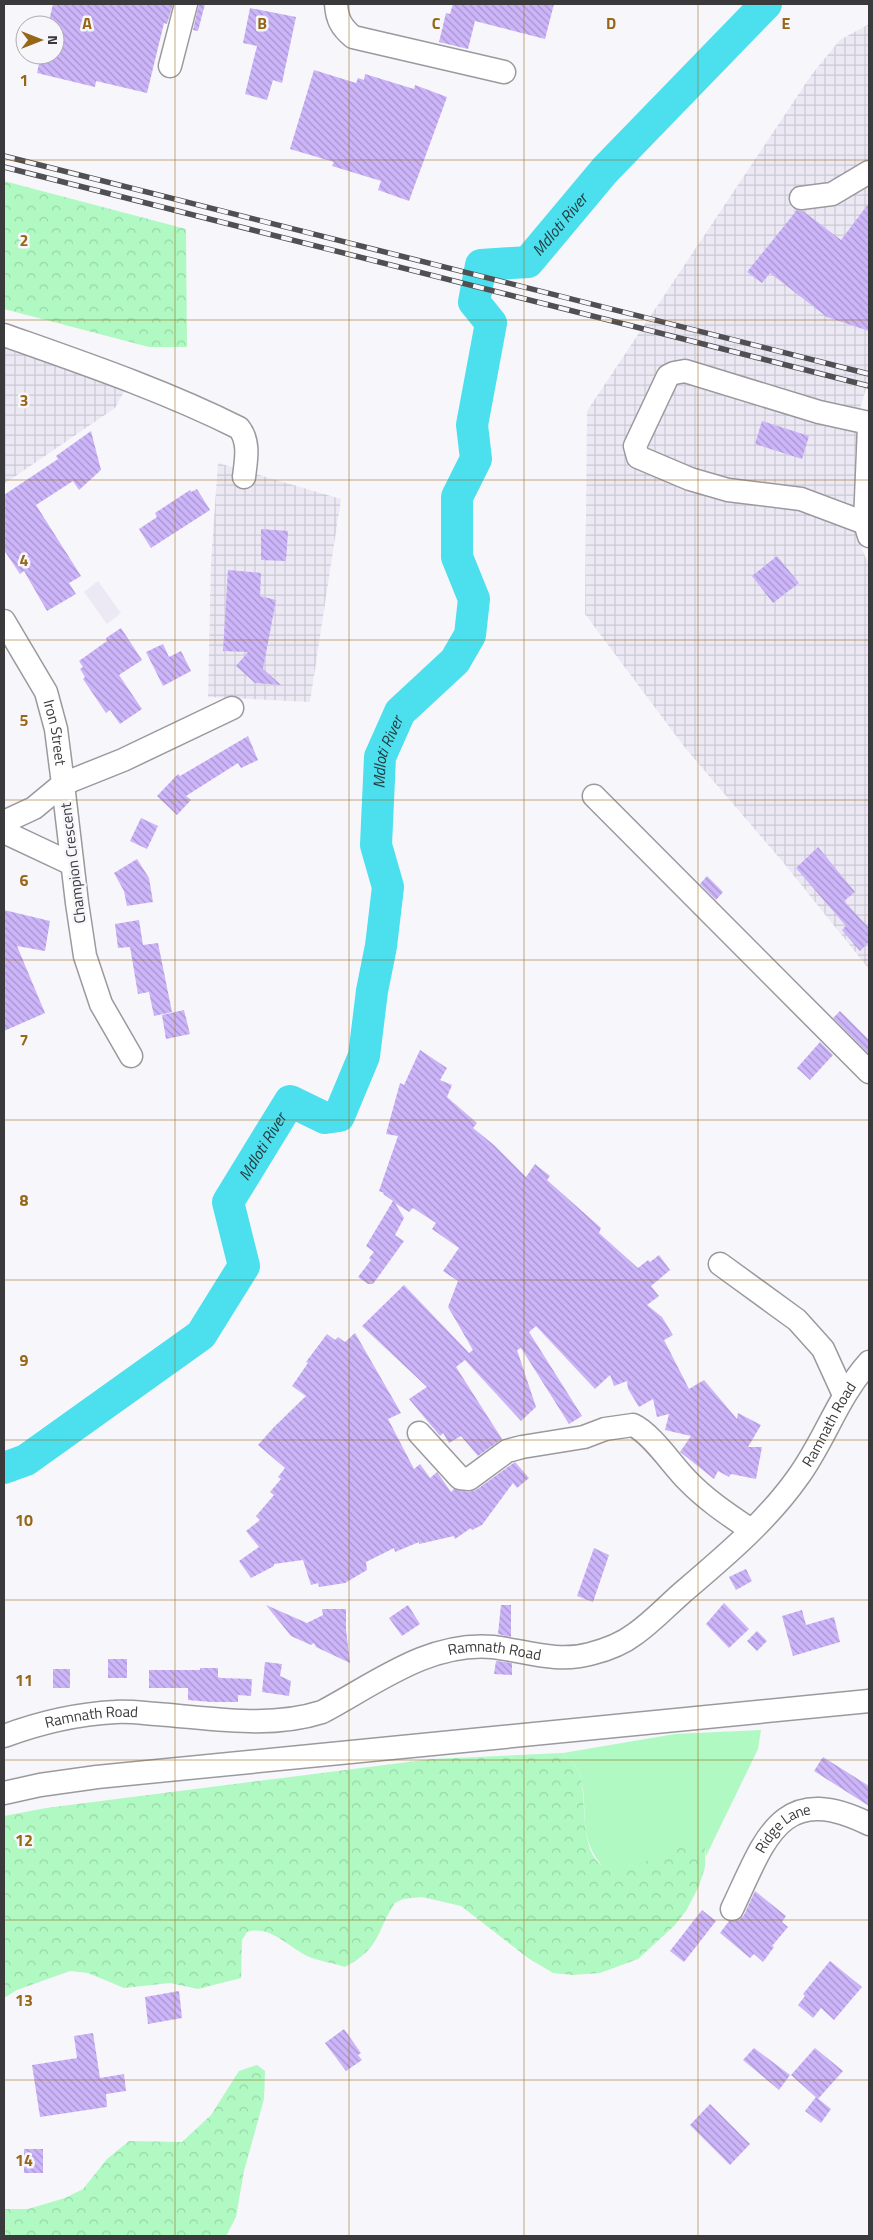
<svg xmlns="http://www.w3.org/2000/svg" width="873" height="2240" viewBox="0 0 873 2240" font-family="'Titillium Web',sans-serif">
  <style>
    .built { fill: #ece9f5 }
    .industrial { fill: url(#industrial-grid) }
    .green { fill: #b0f9c2 }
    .forest { fill: url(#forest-crowns) }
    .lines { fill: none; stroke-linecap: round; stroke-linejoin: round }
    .river { stroke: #4cdfed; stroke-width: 32 }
    .building { fill: url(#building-back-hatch) }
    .minor-casing { stroke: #9b999e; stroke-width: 25 }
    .minor { stroke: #fff; stroke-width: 22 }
    .rail-casing { stroke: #505053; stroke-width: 5.5 }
    .rail { stroke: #f7f6fb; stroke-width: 4; stroke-dasharray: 11; stroke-linecap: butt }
    .grid { fill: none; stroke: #976718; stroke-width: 1; stroke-opacity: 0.55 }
    .labels { text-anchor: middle; stroke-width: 5; stroke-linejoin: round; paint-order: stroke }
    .street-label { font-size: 15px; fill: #3a3a3c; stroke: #f7f6fb }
    .water-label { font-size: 16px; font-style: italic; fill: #243c3f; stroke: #f7f6fb }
    .grid-label { font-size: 16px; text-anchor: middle; font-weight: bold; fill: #976718; stroke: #f7f6fb; stroke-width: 5; stroke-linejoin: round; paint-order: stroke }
  </style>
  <defs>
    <pattern id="industrial-grid" width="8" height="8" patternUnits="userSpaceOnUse" patternTransform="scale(1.25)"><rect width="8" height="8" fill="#ece9f5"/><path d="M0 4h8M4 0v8" fill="none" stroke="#cbc9d3"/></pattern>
    <pattern id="forest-crowns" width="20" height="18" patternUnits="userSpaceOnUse" patternTransform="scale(1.25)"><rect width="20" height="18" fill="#b0f9c2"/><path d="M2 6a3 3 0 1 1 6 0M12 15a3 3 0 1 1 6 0" fill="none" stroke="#98d6a8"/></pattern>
    <pattern id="building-back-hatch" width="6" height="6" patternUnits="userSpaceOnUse" patternTransform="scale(1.25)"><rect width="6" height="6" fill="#cdb5fa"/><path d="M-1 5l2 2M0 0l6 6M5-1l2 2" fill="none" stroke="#a794cc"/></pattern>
  </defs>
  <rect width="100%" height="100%" fill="#f7f6fb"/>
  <path class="built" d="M 98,581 L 121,613 L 107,624 L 84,592 Z"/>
  <g class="industrial">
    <path d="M 869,24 L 869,378 L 860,409 L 855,456 L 855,509 L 861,547 L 869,565 L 869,969 L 782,861 L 686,749 L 585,614 L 587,411 L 812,74 L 840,40 Z"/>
    <path d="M 4,341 L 130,381 L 115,408 L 4,484 Z"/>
    <path d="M 218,463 L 341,499 L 310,702 L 208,697 L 211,562 Z"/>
  </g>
  <path class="green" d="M 761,1730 L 758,1749 L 706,1856 L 705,1847 L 678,1847 L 626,1872 L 605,1869 C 575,1836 590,1811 580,1774 C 578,1767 568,1759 563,1753 L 675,1734 Z"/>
  <g class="forest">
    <path d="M 4,181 L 186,229 L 187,347 L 149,347 L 4,309 Z"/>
    <path d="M 563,1753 C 568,1759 577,1766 580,1774 C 588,1801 576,1866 615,1870 C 621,1871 625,1872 630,1869 C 651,1859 682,1838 705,1847 L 705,1867 L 699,1886 L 686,1911 L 674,1926 L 638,1959 L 600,1973 L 572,1975 L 553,1973 L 528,1958 L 461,1906 L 422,1897 L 403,1899 L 395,1903 C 375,1933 382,1947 345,1967 C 333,1963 318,1961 307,1956 C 287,1946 270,1925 247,1932 L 242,1940 L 241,1978 L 198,1989 L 170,1983 L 124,1988 L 88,1973 L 70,1971 L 17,1990 L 4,1998 L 4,1816 L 46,1808 L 432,1759 Z"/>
    <path d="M 257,2065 L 265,2071 L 264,2099 L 244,2171 L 236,2217 L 226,2236 L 4,2236 L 4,2209 L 28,2209 L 65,2198 L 83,2189 L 107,2159 L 129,2141 L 182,2142 L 211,2115 L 239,2071 Z"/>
  </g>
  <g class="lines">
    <path class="river" id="s1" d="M 4,1468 L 26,1460 L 201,1335 L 244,1266 L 228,1202 L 290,1101 L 325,1118 L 339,1116 L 364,1056 L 372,991 L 381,946 L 388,887 L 376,845 L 380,757 L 400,712 L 455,661 L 470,635 L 474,599 L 457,557 L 457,497 L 476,459 L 472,425 L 491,323 L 474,302 L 481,265 L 528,262 L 605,170 L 766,4"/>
  </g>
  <g class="building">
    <path d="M 53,4 L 173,4 L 167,24 L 164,23 L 147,93 L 96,81 L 95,87 L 37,73 L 41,55 L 55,55 L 55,25 L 48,25 Z"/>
    <path d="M 199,4 L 205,4 L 198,31 L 193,30 Z"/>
    <path d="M 453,4 L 554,4 L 545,39 L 475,21 L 468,49 L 439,42 L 446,13 L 450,14 Z"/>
    <path d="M 250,8 L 296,17 L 282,83 L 273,80 L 267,100 L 245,94 L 257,46 L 243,43 Z"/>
    <path d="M 314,70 L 356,83 L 358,78 L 364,80 L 365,74 L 414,89 L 415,85 L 447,97 L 409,201 L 378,190 L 381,181 L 332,166 L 334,162 L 290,149 Z"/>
    <path d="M 869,203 L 869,331 L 827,317 L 770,273 L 762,283 L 747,272 L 797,210 L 803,211 L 841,240 Z"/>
    <path d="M 762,421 L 809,436 L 802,459 L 755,444 Z"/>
    <path d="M 91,431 L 101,470 L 79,490 L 73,481 L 36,505 L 81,576 L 69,583 L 76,594 L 47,611 L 24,571 L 20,574 L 4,550 L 4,495 L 58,459 L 56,456 Z"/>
    <path d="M 197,489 L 210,510 L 151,548 L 139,529 L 157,517 L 155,513 L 190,490 L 191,492 Z"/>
    <path d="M 261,529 L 288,531 L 286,561 L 261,560 Z"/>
    <path d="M 777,556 L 799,583 L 773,603 L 752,576 Z"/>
    <path d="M 228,570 L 261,573 L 260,596 L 276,600 L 263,669 L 281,685 L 255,683 L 236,666 L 248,652 L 223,651 Z"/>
    <path d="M 121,628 L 142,660 L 119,675 L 142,709 L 120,724 L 110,710 L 106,713 L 83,679 L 85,677 L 80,669 L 83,667 L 79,661 L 107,641 L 106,638 Z"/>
    <path d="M 163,644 L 169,657 L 181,651 L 191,671 L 163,686 L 146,652 Z"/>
    <path d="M 248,736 L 258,760 L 241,768 L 238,763 L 186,796 L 191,800 L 177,815 L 157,796 L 178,774 L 180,776 Z"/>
    <path d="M 141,818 L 158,826 L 147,849 L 130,841 Z"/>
    <path d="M 818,847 L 855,892 L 844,901 L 869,928 L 869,942 L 860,951 L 842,930 L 846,926 L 796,868 Z"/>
    <path d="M 137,859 L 149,878 L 153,902 L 127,906 L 124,891 L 114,873 Z"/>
    <path d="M 707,876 L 723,892 L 716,900 L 700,884 Z"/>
    <path d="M 4,910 L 50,921 L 45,951 L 17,946 L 45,1013 L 4,1031 Z"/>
    <path d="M 139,920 L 143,945 L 158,943 L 172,1012 L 154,1016 L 149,992 L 138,994 L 130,947 L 118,948 L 115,924 Z"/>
    <path d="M 184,1010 L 190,1034 L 166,1039 L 162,1015 Z"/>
    <path d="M 840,1011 L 869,1040 L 869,1054 L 833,1018 Z"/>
    <path d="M 820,1042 L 833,1055 L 810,1080 L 797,1068 Z"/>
    <path d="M 420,1050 L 447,1068 L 440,1080 L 452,1085 L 447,1097 L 477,1123 L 473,1128 L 494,1145 L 526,1177 L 535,1164 L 550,1176 L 547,1180 L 601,1228 L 599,1233 L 638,1268 L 648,1260 L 650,1262 L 659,1255 L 670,1270 L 651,1286 L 659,1296 L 647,1305 L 662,1317 L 673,1335 L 664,1340 L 689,1389 L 704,1380 L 737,1419 L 738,1413 L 761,1425 L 748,1447 L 762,1447 L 756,1479 L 731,1474 L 729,1477 L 718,1471 L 714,1479 L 680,1452 L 691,1436 L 665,1430 L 669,1414 L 657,1417 L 653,1399 L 639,1407 L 628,1389 L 627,1381 L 614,1386 L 610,1375 L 595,1389 L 536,1326 L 529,1332 L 582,1416 L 569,1424 L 521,1348 L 517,1350 L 536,1407 L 521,1421 L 465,1360 L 456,1367 L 502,1439 L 478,1456 L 461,1436 L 449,1443 L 443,1433 L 440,1436 L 409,1399 L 427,1387 L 362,1326 L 404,1285 L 469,1353 L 473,1350 L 448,1307 L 458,1281 L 443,1271 L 459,1248 L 432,1229 L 436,1223 L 413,1208 L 409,1212 L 395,1203 L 404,1218 L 395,1235 L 404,1241 L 373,1284 L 368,1284 L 358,1277 L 371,1260 L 369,1258 L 374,1252 L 366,1246 L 393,1201 L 383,1194 L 384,1193 L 379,1191 L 398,1136 L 386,1134 L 400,1083 L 404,1085 Z"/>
    <path d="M 355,1333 L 401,1413 L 388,1419 L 414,1469 L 420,1464 L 430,1478 L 437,1472 L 451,1492 L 454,1489 L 468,1492 L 476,1490 L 515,1462 L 529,1478 L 517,1488 L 513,1483 L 482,1525 L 472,1530 L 471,1528 L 455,1539 L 454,1536 L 419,1544 L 419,1542 L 395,1552 L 394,1548 L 366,1562 L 367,1570 L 345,1583 L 319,1587 L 318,1583 L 311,1585 L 303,1560 L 274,1564 L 274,1566 L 251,1578 L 239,1561 L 259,1547 L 246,1531 L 260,1520 L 256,1516 L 274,1495 L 270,1492 L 281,1479 L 278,1477 L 285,1468 L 258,1445 L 274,1427 L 306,1396 L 292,1386 L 308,1363 L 306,1362 L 327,1334 L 335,1340 L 338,1337 L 345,1342 Z"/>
    <path d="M 594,1548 L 609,1555 L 593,1602 L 577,1596 Z"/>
    <path d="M 746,1569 L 752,1581 L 736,1590 L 729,1577 Z"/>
    <path d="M 724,1603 L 749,1629 L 729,1648 L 706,1624 Z"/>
    <path d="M 266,1605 L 307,1623 L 323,1615 L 322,1609 L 346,1609 L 346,1629 L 350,1663 L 316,1647 L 314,1643 L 311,1645 L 291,1636 Z"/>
    <path d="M 408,1605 L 420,1624 L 402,1636 L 389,1618 Z"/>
    <path d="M 501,1605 L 511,1605 L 511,1637 L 498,1634 Z"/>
    <path d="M 802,1610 L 806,1625 L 834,1617 L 840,1642 L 793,1656 L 782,1616 Z"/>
    <path d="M 757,1631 L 767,1641 L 757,1651 L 747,1641 Z"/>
    <rect x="108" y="1659" width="19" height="19"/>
    <path d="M 496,1661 L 512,1663 L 512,1675 L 494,1674 Z"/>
    <path d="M 265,1662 L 282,1664 L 280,1676 L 291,1681 L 289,1696 L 262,1692 Z"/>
    <path d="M 200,1668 L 218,1668 L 218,1677 L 221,1678 L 252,1679 L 251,1696 L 238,1695 L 238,1702 L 211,1702 L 188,1700 L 188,1688 L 149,1688 L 149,1670 L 200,1670 Z"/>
    <rect x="53" y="1669" width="17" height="19"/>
    <path d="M 823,1757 L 869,1786 L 869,1806 L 814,1771 Z"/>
    <path d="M 755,1891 L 786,1916 L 782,1922 L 788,1927 L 772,1946 L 774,1947 L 763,1962 L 754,1954 L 750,1958 L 720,1933 L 729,1921 L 739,1920 L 744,1915 Z"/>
    <path d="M 702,1910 L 716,1921 L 684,1962 L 670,1951 Z"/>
    <path d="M 830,1961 L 862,1987 L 834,2020 L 821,2008 L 813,2018 L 798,2005 L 805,1996 L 803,1994 Z"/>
    <path d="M 179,1991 L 182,2018 L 148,2024 L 145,1997 Z"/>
    <path d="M 344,2029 L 361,2053 L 358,2055 L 362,2060 L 346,2071 L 325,2043 Z"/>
    <path d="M 93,2033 L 100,2078 L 124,2074 L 126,2091 L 106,2094 L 107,2107 L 40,2117 L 32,2065 L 77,2058 L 74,2036 Z"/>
    <path d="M 754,2048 L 790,2075 L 779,2090 L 743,2060 Z"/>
    <path d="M 815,2048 L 843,2071 L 818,2099 L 791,2075 Z"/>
    <path d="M 816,2097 L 831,2109 L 821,2123 L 805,2111 Z"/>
    <path d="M 710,2104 L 750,2144 L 730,2165 L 690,2125 Z"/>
    <rect x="24" y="2149" width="19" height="24"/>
  </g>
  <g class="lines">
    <g class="minor-casing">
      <g id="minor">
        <path d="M 336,4 C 337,19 341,27 353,37 L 504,72"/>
        <path d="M 170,66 L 186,4"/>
        <path d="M 801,198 L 832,194 L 869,172"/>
        <path d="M 4,335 C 83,363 163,390 239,428 C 250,442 246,460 244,477"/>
        <path d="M 869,426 L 865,523 L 869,536"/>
        <path d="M 865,523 L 801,499 L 728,490 L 690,479 L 638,457 L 635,446 L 668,376 L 674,373 L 685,371 L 819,412 L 869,423"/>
        <path id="s2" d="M 4,621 L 46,692 L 56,729 L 63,784 L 34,808 L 4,822"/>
        <path d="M 594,796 L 869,1072"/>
        <path d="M 4,832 L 72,864"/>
        <path d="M 131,1056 L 101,1004 L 85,956 L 77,903 L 63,784 L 123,760 L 232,708"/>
        <path d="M 720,1264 L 797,1320 L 823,1349 L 844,1395"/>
        <path d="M 419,1433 L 460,1478 L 469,1479 L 507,1451 L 522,1447 L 584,1437 L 605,1429 L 633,1425 C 651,1433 673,1466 687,1480 C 706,1500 729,1515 751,1530"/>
        <path id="s3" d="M 4,1736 C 39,1723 77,1714 115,1712 C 128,1711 143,1713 156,1714 C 211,1718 269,1729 322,1712 C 375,1684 429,1641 493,1647 C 526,1651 557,1663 590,1654 C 606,1650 622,1644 635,1634 C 652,1622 667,1606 683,1592 C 724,1557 767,1521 798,1477 C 825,1440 837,1398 869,1362"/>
        <path d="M 4,1793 L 40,1785 L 97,1777 L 869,1701"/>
        <path id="s4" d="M 732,1909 C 765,1840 780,1780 869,1824"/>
      </g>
    </g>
    <use href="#minor" class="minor"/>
    <g class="rail-casing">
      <g id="rail">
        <path d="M 4,156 L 869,374"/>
        <path d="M 4,167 L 869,386"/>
      </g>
    </g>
    <use href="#rail" class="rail"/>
  </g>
  <path class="grid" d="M 175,4 L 175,2236M 349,4 L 349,2236M 524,4 L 524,2236M 698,4 L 698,2236M 4,160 L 869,160M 4,320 L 869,320M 4,480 L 869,480M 4,640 L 869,640M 4,800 L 869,800M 4,960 L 869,960M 4,1120 L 869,1120M 4,1280 L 869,1280M 4,1440 L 869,1440M 4,1600 L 869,1600M 4,1760 L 869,1760M 4,1920 L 869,1920M 4,2080 L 869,2080"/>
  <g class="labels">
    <g class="street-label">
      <text dy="5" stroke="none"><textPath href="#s2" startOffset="124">Iron Street</textPath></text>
      <text transform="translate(73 863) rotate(-97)" y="5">Champion Crescent</text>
      <text dy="5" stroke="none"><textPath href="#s3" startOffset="944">Ramnath Road</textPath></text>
      <text dy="5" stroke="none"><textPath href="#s3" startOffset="510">Ramnath Road</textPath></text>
      <text dy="5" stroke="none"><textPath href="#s3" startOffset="90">Ramnath Road</textPath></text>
      <text dy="5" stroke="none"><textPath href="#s4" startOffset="98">Ridge Lane</textPath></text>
    </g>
    <g class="water-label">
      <text dy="6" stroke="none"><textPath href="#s1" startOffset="1562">Mdloti River</textPath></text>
      <text dy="6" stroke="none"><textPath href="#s1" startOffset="931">Mdloti River</textPath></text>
      <text dy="6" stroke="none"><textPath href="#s1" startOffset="451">Mdloti River</textPath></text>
    </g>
  </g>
  <g class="grid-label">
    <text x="87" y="29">A</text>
    <text x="262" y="29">B</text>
    <text x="436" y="29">C</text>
    <text x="611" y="29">D</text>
    <text x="786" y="29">E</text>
    <text x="24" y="86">1</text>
    <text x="24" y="246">2</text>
    <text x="24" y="406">3</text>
    <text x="24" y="566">4</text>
    <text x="24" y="726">5</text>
    <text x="24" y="886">6</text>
    <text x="24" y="1046">7</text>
    <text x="24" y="1206">8</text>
    <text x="24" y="1366">9</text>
    <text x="24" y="1526">10</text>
    <text x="24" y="1686">11</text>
    <text x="24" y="1846">12</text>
    <text x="24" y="2006">13</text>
    <text x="24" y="2166">14</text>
  </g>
  <rect width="873" height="2240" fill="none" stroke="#3a3a3c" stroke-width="10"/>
  <g transform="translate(40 40) rotate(90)"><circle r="24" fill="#f7f6fb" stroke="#ababaf"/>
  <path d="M0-4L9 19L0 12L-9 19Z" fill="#976718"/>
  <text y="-8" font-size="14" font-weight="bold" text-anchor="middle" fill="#3a3a3c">N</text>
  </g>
</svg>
